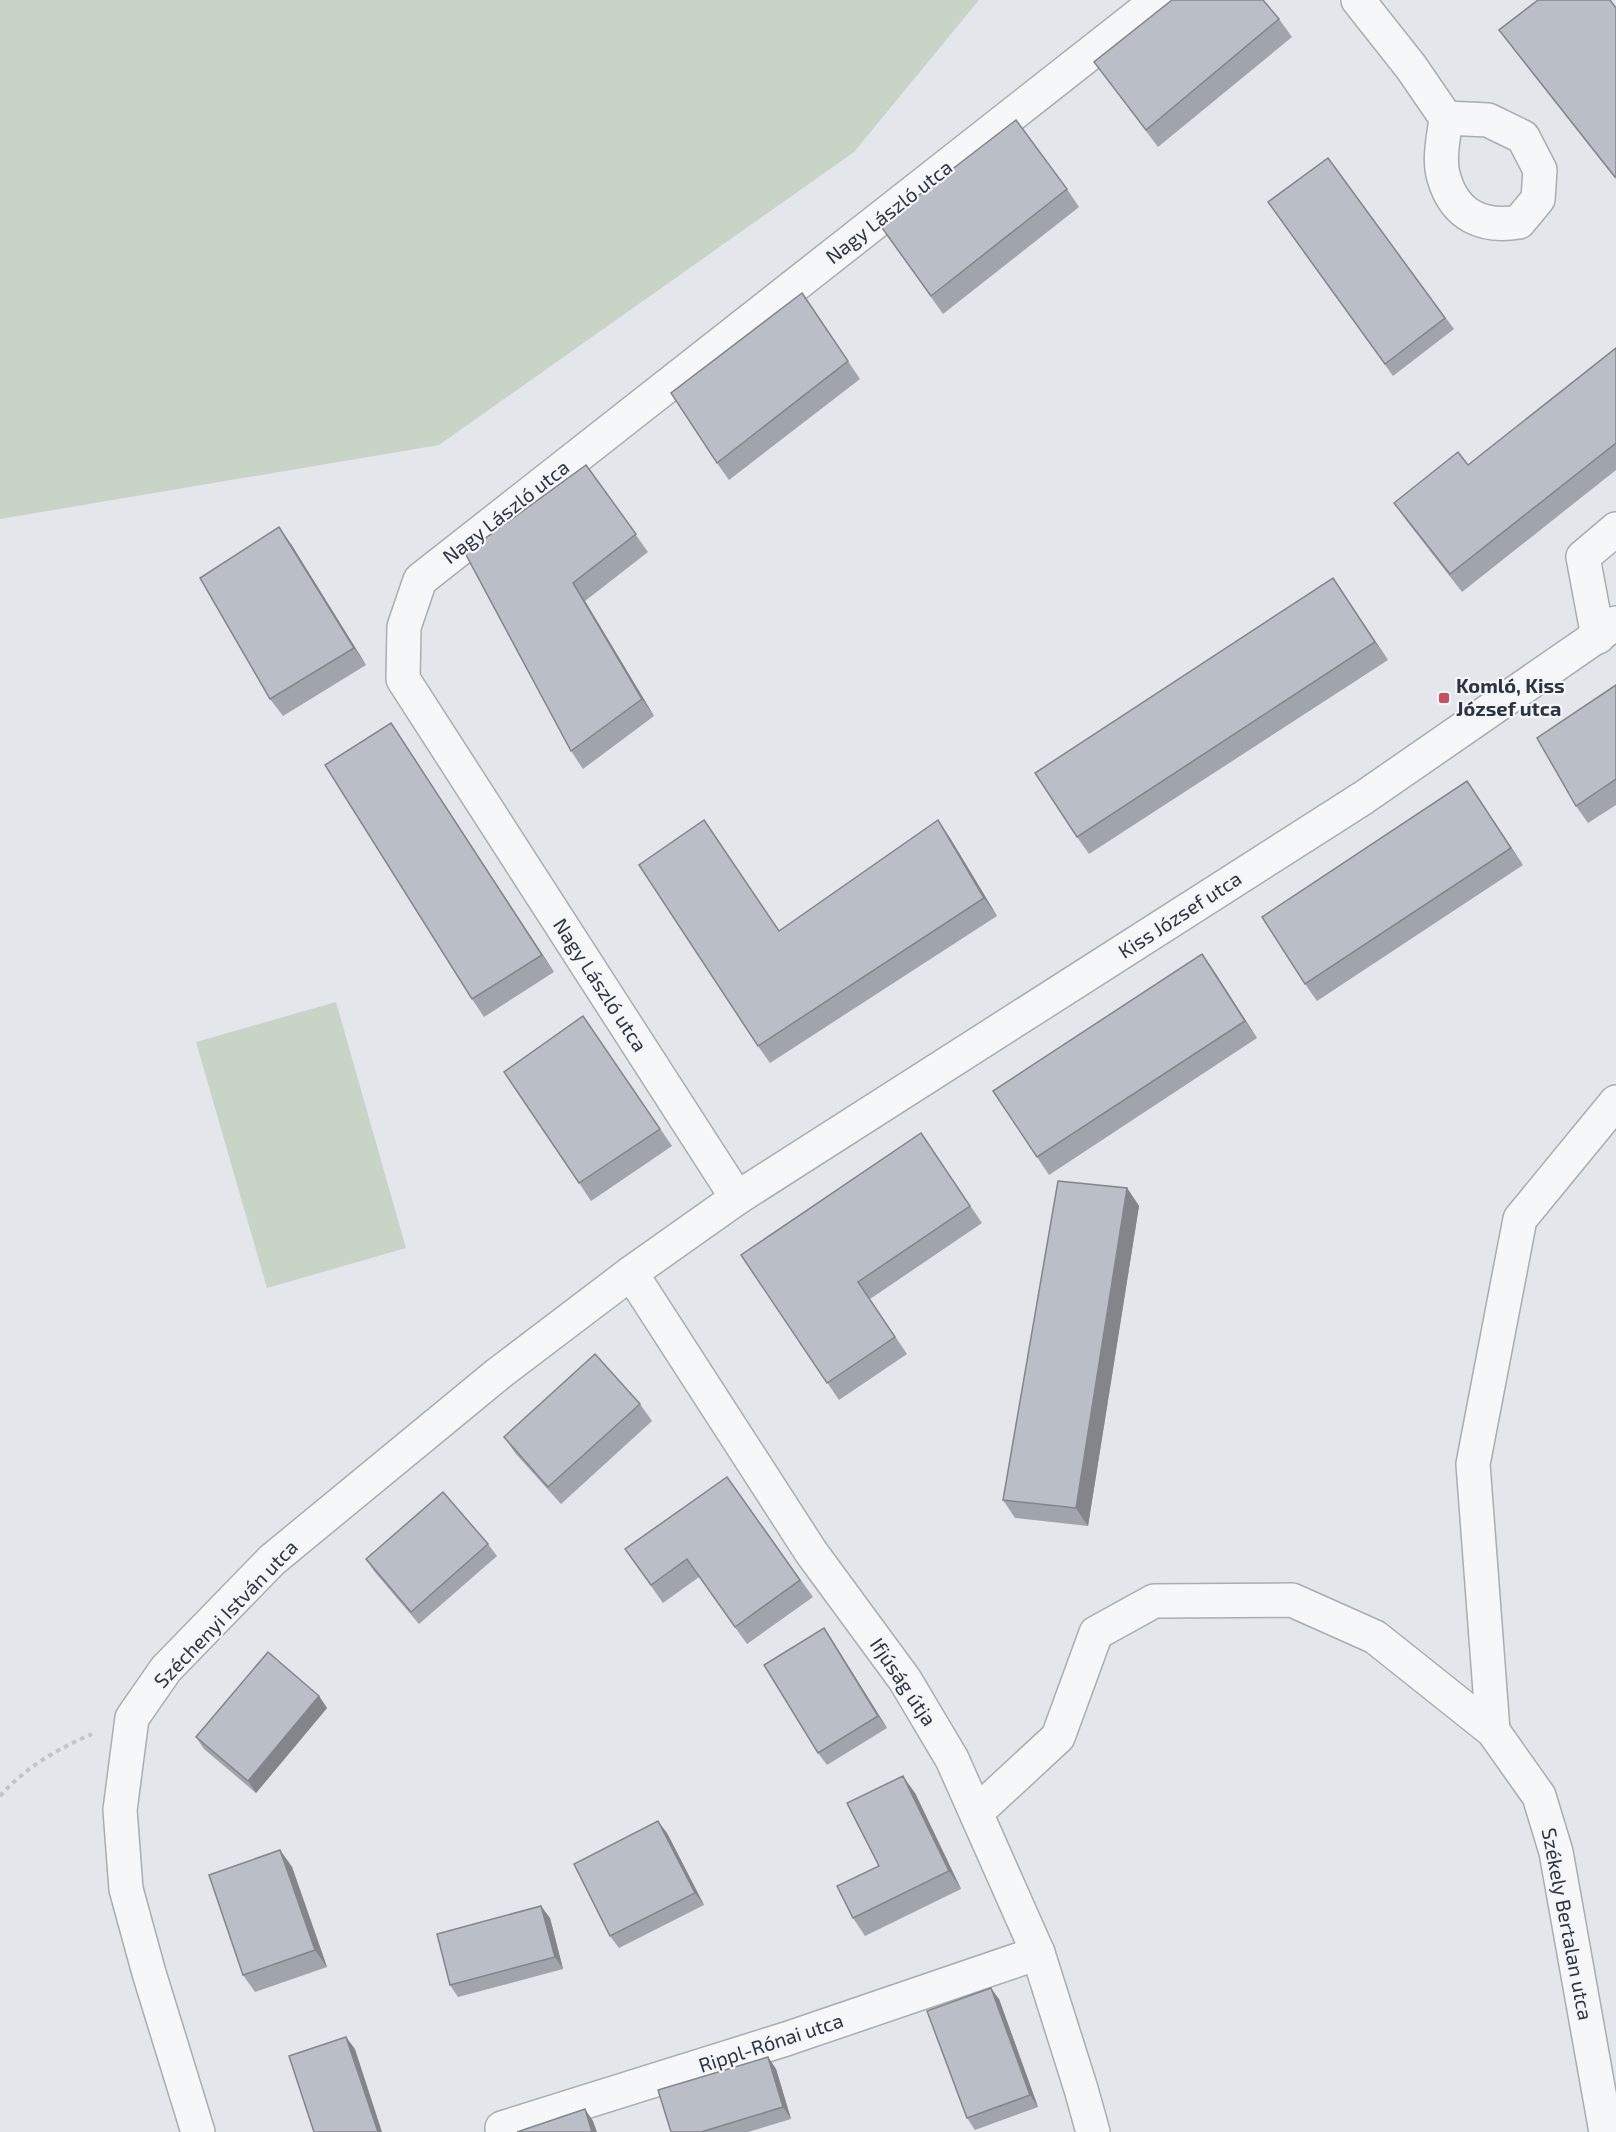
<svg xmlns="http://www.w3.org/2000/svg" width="1616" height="2132" viewBox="0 0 1616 2132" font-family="'Exo 2',sans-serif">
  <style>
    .green { fill: #c8d4c5 }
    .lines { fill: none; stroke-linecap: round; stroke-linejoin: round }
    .minor-casing { stroke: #a8adb4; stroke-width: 36 }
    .path { stroke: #c1c4c9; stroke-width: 4; stroke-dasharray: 4.5 4.5; stroke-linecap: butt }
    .minor { stroke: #f6f7f9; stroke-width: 33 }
    .wall { fill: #a0a4ab }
    .shaded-wall { fill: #82868b }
    .building { fill: #babfc7; stroke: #82868b; stroke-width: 1.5 }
    .poi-dot { fill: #c8505e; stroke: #f3f5f8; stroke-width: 2 }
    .labels { text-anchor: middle; stroke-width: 4.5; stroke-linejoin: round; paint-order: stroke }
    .street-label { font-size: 20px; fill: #2c3342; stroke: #f3f5f8 }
    .poi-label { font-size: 20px; font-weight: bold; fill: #2c3342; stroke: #f3f5f8; text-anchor: start }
  </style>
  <rect width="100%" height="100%" fill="#e3e6ea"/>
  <g class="green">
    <path d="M 0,0 L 979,0 L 854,152 L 439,445 L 0,519 Z"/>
    <path d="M 336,1002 L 406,1248 L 267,1288 L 196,1042 Z"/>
  </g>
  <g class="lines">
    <g class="minor-casing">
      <g id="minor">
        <path d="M 1358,0 L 1411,67 L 1446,118 C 1444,136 1438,160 1444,178 C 1455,216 1483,228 1519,222 L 1538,199 L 1540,170 L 1523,137 L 1488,120 L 1446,118"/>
        <path d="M 1598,637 L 1583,557 L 1616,529"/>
        <path d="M 737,1198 L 403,679 L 404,627 L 420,580 L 1158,0"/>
        <path d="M 631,1273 L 811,1552 L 905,1680 L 952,1759 L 1038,1953 L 1081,2089 L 1093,2132"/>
        <path d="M 1493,1731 L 1473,1464 L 1520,1219 L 1616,1102"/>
        <path d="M 977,1812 L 1058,1737 L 1096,1633 L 1154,1601 L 1292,1600 L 1375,1637 L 1493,1731 L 1539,1796 L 1556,1852 L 1606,2132"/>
        <path d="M 502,2128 L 786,2039 L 1038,1953"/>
        <path d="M 198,2132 L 149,1973 L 126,1889 L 120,1810 L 132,1718 L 166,1669 L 272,1560 L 498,1374 L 631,1273 L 737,1198 L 1363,798 L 1616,623"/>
      </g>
    </g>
    <path class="path" d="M 0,1796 C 26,1767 57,1749 92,1734"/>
    <use href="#minor" class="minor"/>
  </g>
  <g class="wall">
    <path d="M 1616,8 L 1616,179 L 1508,42 L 1499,30 Z"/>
    <path d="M 1279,19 L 1292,37 L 1158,147 L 1094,62 Z"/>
    <path d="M 1328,158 L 1454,329 L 1393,376 L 1268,202 Z"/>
    <path d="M 1067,189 L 1079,207 L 943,314 L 880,225 Z"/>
    <path d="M 802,293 L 860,379 L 729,480 L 717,463 Z"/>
    <path d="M 1616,348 L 1616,470 L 1462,592 L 1406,520 L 1394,503 L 1468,465 Z"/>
    <path d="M 586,465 L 648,552 L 585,601 L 654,716 L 583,769 L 571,751 L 465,553 Z"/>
    <path d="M 291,544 L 366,665 L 283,716 L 270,699 Z"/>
    <path d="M 1345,596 L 1388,660 L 1089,854 L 1077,837 Z"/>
    <path d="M 1616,685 L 1616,805 L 1588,823 L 1576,806 Z"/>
    <path d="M 403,741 L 554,972 L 484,1017 L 472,999 Z"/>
    <path d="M 1479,799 L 1523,865 L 1317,1001 L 1305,984 Z"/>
    <path d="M 938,820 L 950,838 L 997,916 L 770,1063 L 758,1046 L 779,931 Z"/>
    <path d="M 1202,954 L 1257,1038 L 1049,1175 L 1037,1157 Z"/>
    <path d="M 583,1016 L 672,1146 L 591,1201 L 579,1183 Z"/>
    <path d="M 921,1133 L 982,1223 L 870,1299 L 907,1354 L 839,1400 L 741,1255 Z"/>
    <path d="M 1127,1188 L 1139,1206 L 1088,1526 L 1015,1518 L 1003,1500 Z"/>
    <path d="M 640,1404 L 652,1421 L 561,1504 L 516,1454 L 504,1437 Z"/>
    <path d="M 727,1477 L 813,1597 L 747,1644 L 699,1577 L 663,1603 L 625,1549 Z"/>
    <path d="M 488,1544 L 497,1556 L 419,1624 L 374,1571 L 366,1559 Z"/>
    <path d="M 832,1640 L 887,1728 L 827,1765 L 818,1753 Z"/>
    <path d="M 319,1696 L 327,1708 L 256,1793 L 204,1749 L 196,1737 Z"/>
    <path d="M 915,1793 L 961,1889 L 865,1936 L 853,1918 Z"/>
    <path d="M 667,1833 L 704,1905 L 619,1948 L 610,1936 Z"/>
    <path d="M 280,1850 L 292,1867 L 327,1967 L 255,1992 L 243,1975 Z"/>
    <path d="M 550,1918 L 563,1969 L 458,1997 L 450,1985 Z"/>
    <path d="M 999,1999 L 1038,2107 L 975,2130 L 967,2118 Z"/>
    <path d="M 768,2057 L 776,2069 L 791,2119 L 748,2132 L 671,2132 Z"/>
  </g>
  <g class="shaded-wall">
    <path d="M 279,527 L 291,544 L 366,665 L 354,648 Z"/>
    <path d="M 1333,578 L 1345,596 L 1388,660 L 1375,642 Z"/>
    <path d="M 573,583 L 585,601 L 654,716 L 642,699 Z"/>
    <path d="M 391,723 L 403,741 L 554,972 L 542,955 Z"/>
    <path d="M 1467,781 L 1523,865 L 1511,848 Z"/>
    <path d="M 938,820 L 950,838 L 997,916 L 984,898 Z"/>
    <path d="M 1202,954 L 1214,971 L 1257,1038 L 1245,1021 Z"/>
    <path d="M 1127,1188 L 1139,1206 L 1088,1526 L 1076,1508 Z"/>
    <path d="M 824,1628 L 832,1640 L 887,1728 L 878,1716 Z"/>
    <path d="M 319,1696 L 327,1708 L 256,1793 L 248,1781 Z"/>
    <path d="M 903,1776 L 915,1793 L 961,1889 L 949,1871 Z"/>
    <path d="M 658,1821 L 667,1833 L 704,1905 L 695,1893 Z"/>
    <path d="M 280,1850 L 292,1867 L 327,1967 L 315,1950 Z"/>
    <path d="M 541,1906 L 550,1918 L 563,1969 L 555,1957 Z"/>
    <path d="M 991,1988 L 999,1999 L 1038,2107 L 1030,2095 Z"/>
    <path d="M 346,2037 L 355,2049 L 382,2132 L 378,2132 Z"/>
    <path d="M 768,2057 L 776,2069 L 791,2119 L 783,2107 Z"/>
    <path d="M 585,2109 L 593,2121 L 597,2132 L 592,2132 Z"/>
  </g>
  <g class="building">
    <path d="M 1172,0 L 1263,0 L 1279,19 L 1146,130 L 1094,62 Z"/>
    <path d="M 1538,0 L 1610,0 L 1616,8 L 1616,176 L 1615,177 L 1499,30 Z"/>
    <path d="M 1016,120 L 1067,189 L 931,296 L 880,225 Z"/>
    <path d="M 1328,158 L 1445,318 L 1385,364 L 1268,202 Z"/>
    <path d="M 802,293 L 848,361 L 717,463 L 671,393 Z"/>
    <path d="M 1616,348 L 1616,443 L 1450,574 L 1394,503 L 1458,452 L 1468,465 Z"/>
    <path d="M 586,465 L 636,534 L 573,583 L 642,699 L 571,751 L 465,553 Z"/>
    <path d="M 279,527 L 354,648 L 270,699 L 200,578 Z"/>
    <path d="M 1333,578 L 1375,642 L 1077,837 L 1035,773 Z"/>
    <path d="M 1616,685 L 1616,779 L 1576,806 L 1537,738 Z"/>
    <path d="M 391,723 L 542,955 L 472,999 L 325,765 Z"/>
    <path d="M 1467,781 L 1511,848 L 1305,984 L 1262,917 Z"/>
    <path d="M 704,820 L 779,931 L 938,820 L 984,898 L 758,1046 L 639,865 Z"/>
    <path d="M 1202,954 L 1245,1021 L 1037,1157 L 993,1091 Z"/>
    <path d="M 583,1016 L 660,1129 L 579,1183 L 504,1072 Z"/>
    <path d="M 921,1133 L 970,1206 L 858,1282 L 895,1337 L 827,1383 L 741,1255 Z"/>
    <path d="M 1058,1181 L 1127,1188 L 1076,1508 L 1003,1500 Z"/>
    <path d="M 595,1354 L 640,1404 L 548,1487 L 504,1437 Z"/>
    <path d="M 727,1477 L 800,1580 L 735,1627 L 687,1559 L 651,1585 L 625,1549 Z"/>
    <path d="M 443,1492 L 488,1544 L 411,1612 L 366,1559 Z"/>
    <path d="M 824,1628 L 878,1716 L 818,1753 L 764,1665 Z"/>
    <path d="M 268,1652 L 319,1696 L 248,1781 L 196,1737 Z"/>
    <path d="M 903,1776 L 949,1871 L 853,1918 L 837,1886 L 879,1866 L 847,1803 Z"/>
    <path d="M 658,1821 L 695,1893 L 610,1936 L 574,1864 Z"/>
    <path d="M 280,1850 L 315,1950 L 243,1975 L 209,1875 Z"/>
    <path d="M 541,1906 L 555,1957 L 450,1985 L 437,1934 Z"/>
    <path d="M 991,1988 L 1030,2095 L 967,2118 L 927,2011 Z"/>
    <path d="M 346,2037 L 378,2132 L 314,2132 L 289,2056 Z"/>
    <path d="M 768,2057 L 783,2107 L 701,2132 L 671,2132 L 658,2090 Z"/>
    <path d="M 585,2109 L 592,2132 L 517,2132 Z"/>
  </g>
  <rect class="poi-dot" x="1438" y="692" width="12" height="12" rx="3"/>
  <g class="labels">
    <g class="street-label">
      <text transform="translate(889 212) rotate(-38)" y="7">Nagy László utca</text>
      <text transform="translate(506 512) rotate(-38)" y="7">Nagy László utca</text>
      <text transform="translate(1180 915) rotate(-33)" y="7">Kiss József utca</text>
      <text transform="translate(600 985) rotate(57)" y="7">Nagy László utca</text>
      <text transform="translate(226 1614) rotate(-46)" y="7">Széchenyi István utca</text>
      <text transform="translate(903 1682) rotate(56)" y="7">Ifjúság útja</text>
      <text transform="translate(1567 1924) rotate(79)" y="7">Székely Bertalan utca</text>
      <text transform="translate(771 2043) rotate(-18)" y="7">Rippl-Rónai utca</text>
    </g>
    <g class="poi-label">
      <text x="1456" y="693">Komló, Kiss<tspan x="1456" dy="23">József utca</tspan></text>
    </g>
  </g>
</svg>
